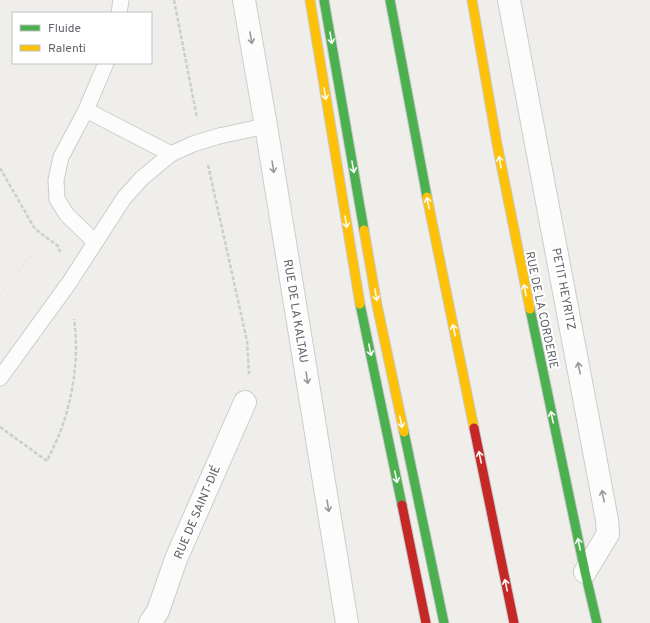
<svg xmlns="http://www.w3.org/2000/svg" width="650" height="623" viewBox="0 0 650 623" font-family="Overpass,sans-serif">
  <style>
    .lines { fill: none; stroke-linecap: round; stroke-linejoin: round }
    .lane-casing { stroke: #cbcccc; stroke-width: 17 }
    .street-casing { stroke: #cbcccc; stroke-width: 24 }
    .fast-casing { stroke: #cacacb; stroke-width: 11 }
    .slow-casing { stroke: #cacacb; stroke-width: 11 }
    .jam-casing { stroke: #cacacb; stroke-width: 11 }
    .path { stroke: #cacfcc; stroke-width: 2.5; stroke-dasharray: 4 2; stroke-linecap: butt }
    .lane { stroke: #fdfcfc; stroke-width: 15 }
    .street { stroke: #fdfcfc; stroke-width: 22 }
    .fast { stroke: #4caf50; stroke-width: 9 }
    .slow { stroke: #ffc107; stroke-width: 9 }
    .jam { stroke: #c62828; stroke-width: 9 }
    .rail { stroke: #e4e4e4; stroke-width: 3; stroke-dasharray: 1 5; stroke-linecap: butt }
    .lane-bridge-casing { stroke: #cbcccc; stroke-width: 17; stroke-linecap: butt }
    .lane-bridge { stroke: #fdfcfc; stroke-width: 15 }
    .oneway { stroke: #96999c }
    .oneway2 { stroke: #f6fbf6 }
    .labels { text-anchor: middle; stroke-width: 4; stroke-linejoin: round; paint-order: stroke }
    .street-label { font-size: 12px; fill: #5f6368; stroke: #fff }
  </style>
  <rect width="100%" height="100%" fill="#efeeea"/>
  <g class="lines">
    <g class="lane-casing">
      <g id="lane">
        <path d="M 119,13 L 121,0"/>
        <path d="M 86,110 L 171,154"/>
        <path d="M 219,136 L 266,126"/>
        <path d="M 95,242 L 67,215 L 57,199 L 56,180 L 61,157 L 86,110 L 106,63"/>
        <path d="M 0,378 L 69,283 L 124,198 L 142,178 L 171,154 L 193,144"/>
      </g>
    </g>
    <g class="street-casing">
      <g id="street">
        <path d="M 244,0 L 266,126 L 347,623"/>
        <path d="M 509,0 L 607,520 L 608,534 L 585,572"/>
        <path d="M 150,623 L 158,611 L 176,559 L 245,402"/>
      </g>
    </g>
    <g class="fast-casing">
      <g id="fast">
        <path d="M 324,0 L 364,230"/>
        <path d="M 390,0 L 427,197"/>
        <path d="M 360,304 L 402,505"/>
        <path d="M 530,309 L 585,572 L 597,623"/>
        <path d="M 404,432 L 444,623"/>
      </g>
    </g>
    <g class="slow-casing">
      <g id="slow">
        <path d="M 310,0 L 360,304"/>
        <path d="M 472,0 L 497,144 L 530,309"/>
        <path d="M 427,197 L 474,428"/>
        <path d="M 364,230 L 377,305 L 404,432"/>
      </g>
    </g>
    <g class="jam-casing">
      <g id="jam">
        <path d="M 474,428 L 514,623"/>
        <path d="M 402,505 L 426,623"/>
      </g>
    </g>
    <g class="path">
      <path d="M 174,0 L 197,118"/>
      <path d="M 208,165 L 247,341 L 249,374"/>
      <path d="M 0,168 L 35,229 L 58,246 L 60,252"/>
      <path d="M 0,427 L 47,461 C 52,450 58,439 62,427 C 74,393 79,355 74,319"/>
    </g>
    <use href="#lane" class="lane"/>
    <use href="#street" class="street"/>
    <use href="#fast" class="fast"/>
    <use href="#slow" class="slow"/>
    <use href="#jam" class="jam"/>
    <path class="rail" d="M 0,294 L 35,251"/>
    <g class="lane-bridge-casing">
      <path id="lane-bridge" d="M 193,144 L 219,136"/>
    </g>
    <use href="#lane-bridge" class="lane-bridge"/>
  </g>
  <defs><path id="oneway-shaft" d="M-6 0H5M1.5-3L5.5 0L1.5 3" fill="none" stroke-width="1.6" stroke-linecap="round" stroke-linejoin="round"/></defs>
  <g class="oneway">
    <use href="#oneway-shaft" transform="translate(251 38) rotate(80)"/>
    <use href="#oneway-shaft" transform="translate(273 167) rotate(81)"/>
    <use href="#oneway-shaft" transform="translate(579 368) rotate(-101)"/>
    <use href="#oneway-shaft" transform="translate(307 378) rotate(81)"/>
    <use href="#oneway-shaft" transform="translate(603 496) rotate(-101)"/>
    <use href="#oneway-shaft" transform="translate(328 506) rotate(81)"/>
  </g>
  <g class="oneway2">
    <use href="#oneway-shaft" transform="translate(331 38) rotate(80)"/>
    <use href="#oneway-shaft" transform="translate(325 94) rotate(81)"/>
    <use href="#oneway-shaft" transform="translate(500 162) rotate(-100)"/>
    <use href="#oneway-shaft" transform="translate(353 167) rotate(80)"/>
    <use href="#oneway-shaft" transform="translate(428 203) rotate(-102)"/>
    <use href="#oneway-shaft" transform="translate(346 222) rotate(81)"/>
    <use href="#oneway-shaft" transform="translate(525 290) rotate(-102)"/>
    <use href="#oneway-shaft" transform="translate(376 295) rotate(80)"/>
    <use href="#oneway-shaft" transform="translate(454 330) rotate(-102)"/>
    <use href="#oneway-shaft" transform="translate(370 350) rotate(78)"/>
    <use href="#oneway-shaft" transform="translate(552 417) rotate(-102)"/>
    <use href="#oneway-shaft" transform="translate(401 422) rotate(78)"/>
    <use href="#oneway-shaft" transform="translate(480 457) rotate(-102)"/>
    <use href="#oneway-shaft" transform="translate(396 477) rotate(78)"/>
    <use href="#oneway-shaft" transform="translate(579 544) rotate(-102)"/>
    <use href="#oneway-shaft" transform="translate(506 585) rotate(-102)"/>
  </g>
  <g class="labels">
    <g class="street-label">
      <text transform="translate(564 289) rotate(79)" y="4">PETIT HEYRITZ</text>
      <text transform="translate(542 310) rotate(78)" y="4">RUE DE LA CORDERIE</text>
      <text transform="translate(296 311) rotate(81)" y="4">RUE DE LA KALTAU</text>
      <text transform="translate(197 512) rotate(-67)" y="4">RUE DE SAINT-DIÉ</text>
    </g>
  </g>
  <rect x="12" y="12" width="140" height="52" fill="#ffffff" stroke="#bfc1c3"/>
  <rect x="20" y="25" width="20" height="6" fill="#4caf50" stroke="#bfc1c3"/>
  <text x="48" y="32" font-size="12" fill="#5f6368">Fluide</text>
  <rect x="20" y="45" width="20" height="6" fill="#ffc107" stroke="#bfc1c3"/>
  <text x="48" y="52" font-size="12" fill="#5f6368">Ralenti</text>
</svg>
